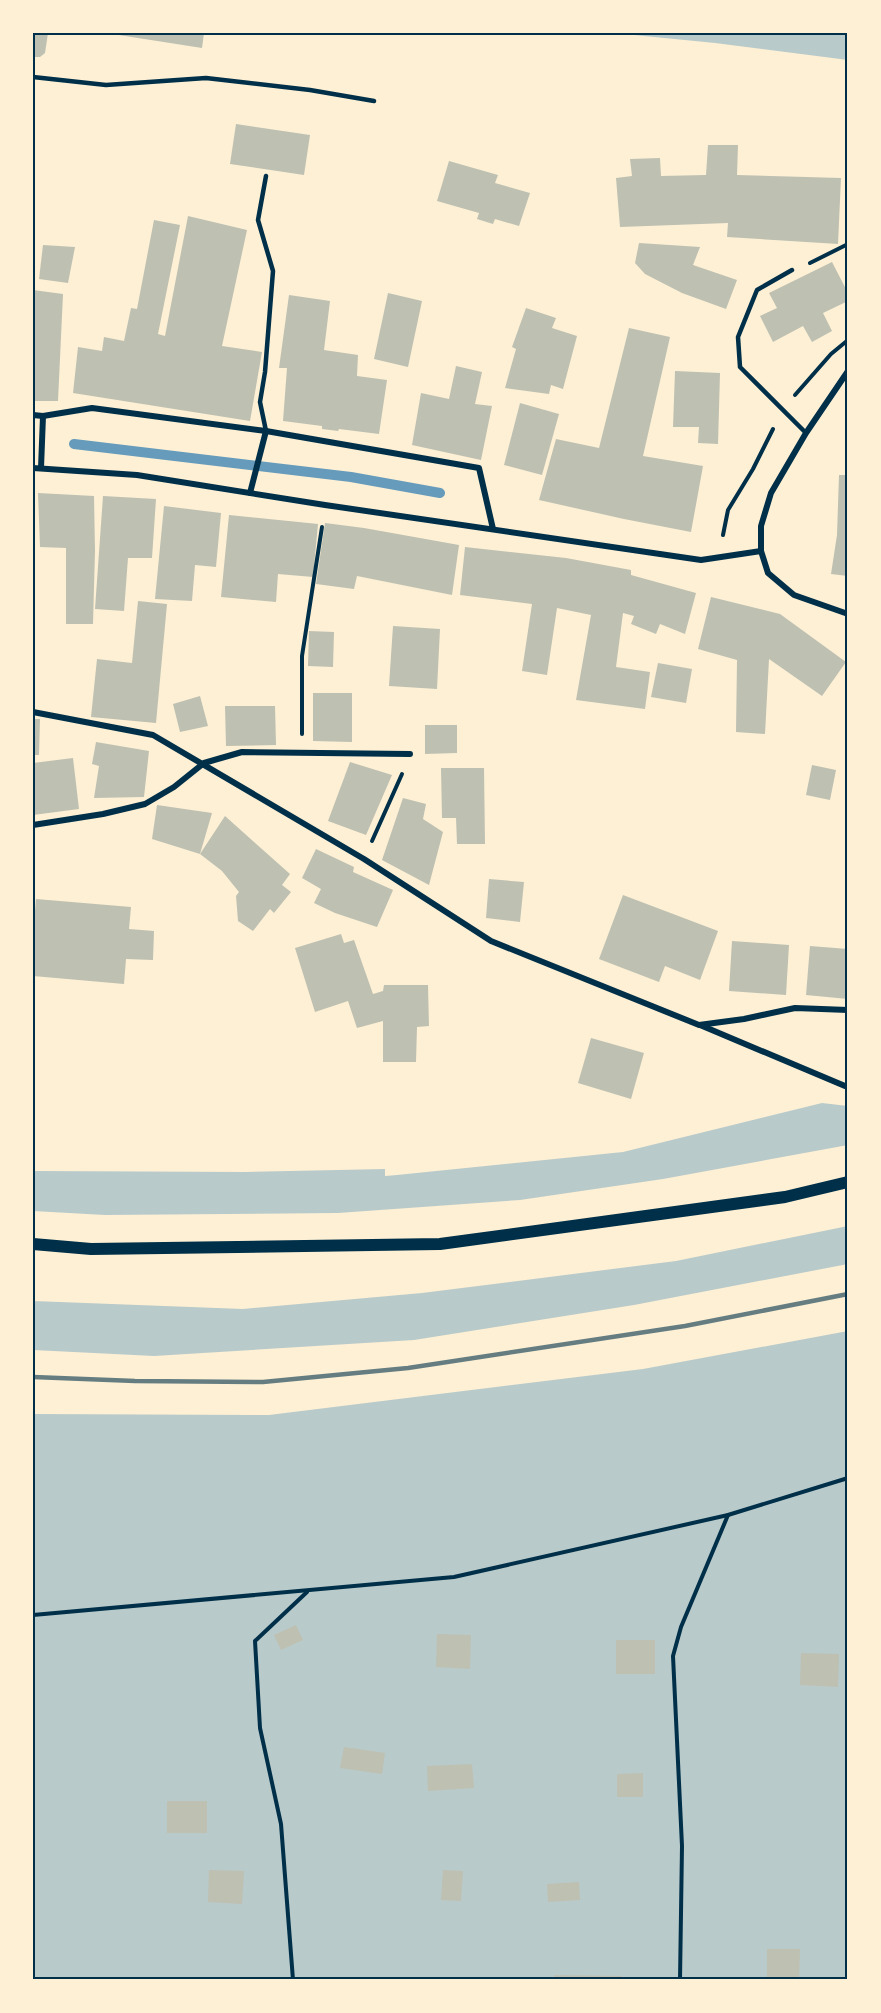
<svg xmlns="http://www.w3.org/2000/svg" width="881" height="2013" viewBox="0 0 881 2013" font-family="'Roboto Serif',serif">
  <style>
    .green { fill: #b9caca }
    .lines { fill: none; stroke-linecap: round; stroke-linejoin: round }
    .stream { stroke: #669bbc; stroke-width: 10 }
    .building { fill: #bec0b2 }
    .path { stroke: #003049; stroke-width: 4 }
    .service { stroke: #003049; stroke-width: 4.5 }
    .minor { stroke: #003049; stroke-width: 6 }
    .secondary { stroke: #003049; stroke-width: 12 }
    .rail { stroke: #657d81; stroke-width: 4.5 }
    .neatline { fill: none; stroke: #003049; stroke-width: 2 }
  </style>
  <rect width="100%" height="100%" fill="#fdf0d5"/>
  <g class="green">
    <path d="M 614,33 L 848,33 L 848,60 L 715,43 Z"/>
    <path d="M 822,1103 L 848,1106 L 848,1145 L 663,1179 L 520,1200 L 338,1213 L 105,1215 L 33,1211 L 33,1171 L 245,1172 L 385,1169 L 385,1176 L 397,1175 L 623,1152 Z"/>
    <path d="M 848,1226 L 848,1264 L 634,1305 L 414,1340 L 154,1356 L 33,1350 L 33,1301 L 243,1309 L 422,1293 L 676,1261 Z"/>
    <path d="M 848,1331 L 848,1980 L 33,1980 L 33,1414 L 269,1415 L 643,1369 Z"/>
  </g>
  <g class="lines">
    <path class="stream" d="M 74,444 L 351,477 L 440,493"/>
  </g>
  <g class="building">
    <path d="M 33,33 L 48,33 L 45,53 L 40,57 L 33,57 Z"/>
    <path d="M 106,33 L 204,33 L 202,48 Z"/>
    <path d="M 236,124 L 310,135 L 304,175 L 230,164 Z"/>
    <path d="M 708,145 L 738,145 L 737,175 L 841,178 L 838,244 L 727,237 L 728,223 L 620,227 L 616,178 L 632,176 L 630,159 L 660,158 L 661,176 L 706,175 Z"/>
    <path d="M 449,161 L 498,175 L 495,183 L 530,193 L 519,226 L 495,219 L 493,224 L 477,219 L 479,213 L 437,201 Z"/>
    <path d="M 188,216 L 247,230 L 222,346 L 262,352 L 250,421 L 73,393 L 78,347 L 102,351 L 104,337 L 124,341 L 131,308 L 137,309 L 154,220 L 180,225 L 158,334 L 165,336 Z"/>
    <path d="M 639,243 L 700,247 L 693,265 L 737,280 L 726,309 L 682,293 L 645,274 L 635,263 Z"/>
    <path d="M 43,245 L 75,247 L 68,283 L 39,279 Z"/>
    <path d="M 832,262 L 848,293 L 848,301 L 823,313 L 832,331 L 812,342 L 803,326 L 773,342 L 760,316 L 777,308 L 769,293 Z"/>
    <path d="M 33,290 L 63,294 L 58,401 L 33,401 Z"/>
    <path d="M 388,293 L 422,301 L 408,367 L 374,359 Z"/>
    <path d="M 289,295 L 330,301 L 324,350 L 358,355 L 357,376 L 387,380 L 379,434 L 339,429 L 338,431 L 322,429 L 322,426 L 283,421 L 287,368 L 279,368 Z"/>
    <path d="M 526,308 L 556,318 L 552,328 L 577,336 L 563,389 L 551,385 L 549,394 L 505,388 L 516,349 L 512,347 Z"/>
    <path d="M 629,328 L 670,337 L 643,456 L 703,466 L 691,532 L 624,519 L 539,500 L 556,439 L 599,448 Z"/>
    <path d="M 456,366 L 482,372 L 475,404 L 492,406 L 481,460 L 412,445 L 421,393 L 449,399 Z"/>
    <path d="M 675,371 L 720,373 L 718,444 L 698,443 L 699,427 L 673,427 Z"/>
    <path d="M 520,403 L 559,414 L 542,475 L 504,465 Z"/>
    <path d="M 839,475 L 848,475 L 848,576 L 831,574 L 837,535 Z"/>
    <path d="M 38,493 L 94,496 L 95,551 L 93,624 L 66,624 L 66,548 L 40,547 Z"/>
    <path d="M 103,496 L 156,499 L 152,558 L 128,558 L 124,611 L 95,609 Z"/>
    <path d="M 164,506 L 221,513 L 216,567 L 195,565 L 192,601 L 155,599 Z"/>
    <path d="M 229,515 L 318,524 L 313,577 L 278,574 L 276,602 L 221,597 Z"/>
    <path d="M 325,523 L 364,528 L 459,545 L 452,595 L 357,576 L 354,589 L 316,584 Z"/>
    <path d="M 465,547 L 566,558 L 631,570 L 631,575 L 696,593 L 685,634 L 660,624 L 656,634 L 631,624 L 634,616 L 623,613 L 616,667 L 650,672 L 645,709 L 576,700 L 591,615 L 557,608 L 547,675 L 522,671 L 532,604 L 460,595 Z"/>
    <path d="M 711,597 L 780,614 L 846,662 L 822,696 L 769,659 L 765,734 L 736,732 L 737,660 L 698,649 Z"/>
    <path d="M 138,601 L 167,604 L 156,723 L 91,717 L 97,659 L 132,663 Z"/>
    <path d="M 393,626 L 440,629 L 437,689 L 389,686 Z"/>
    <path d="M 309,631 L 334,632 L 333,667 L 308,666 Z"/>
    <path d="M 658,663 L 692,669 L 686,703 L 651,697 Z"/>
    <path d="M 313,693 L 352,693 L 352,742 L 313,741 Z"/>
    <path d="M 200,696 L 208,726 L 180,732 L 173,704 Z"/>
    <path d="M 225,706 L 275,706 L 276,745 L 226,746 Z"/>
    <path d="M 33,719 L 40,719 L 39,755 L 33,755 Z"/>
    <path d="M 425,725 L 457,725 L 457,753 L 425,754 Z"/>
    <path d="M 96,742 L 149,751 L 144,797 L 94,798 L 99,766 L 92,764 Z"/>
    <path d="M 73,758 L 79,809 L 33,815 L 33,763 Z"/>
    <path d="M 350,762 L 392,775 L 366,835 L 328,821 Z"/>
    <path d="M 812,765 L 836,770 L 830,800 L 806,795 Z"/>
    <path d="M 441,768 L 484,768 L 485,844 L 457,844 L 456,818 L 442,818 Z"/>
    <path d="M 403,798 L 426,804 L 423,819 L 443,832 L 429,885 L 382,860 Z"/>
    <path d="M 157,805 L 212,813 L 200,854 L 152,839 Z"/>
    <path d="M 225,816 L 290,874 L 282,885 L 291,892 L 274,913 L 270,909 L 253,931 L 238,921 L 236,896 L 239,892 L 222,871 L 200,854 Z"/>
    <path d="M 316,849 L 354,867 L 353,872 L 393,890 L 377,927 L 335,913 L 314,903 L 321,889 L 302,878 Z"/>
    <path d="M 489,879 L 524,882 L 520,922 L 486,918 Z"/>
    <path d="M 623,895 L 718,931 L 700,980 L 665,966 L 659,982 L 599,959 Z"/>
    <path d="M 36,899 L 131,907 L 129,929 L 154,931 L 153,960 L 126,959 L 124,984 L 33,976 L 33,934 Z"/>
    <path d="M 341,934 L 344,943 L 354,940 L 373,994 L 383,991 L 384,985 L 428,985 L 429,1026 L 417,1027 L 416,1062 L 383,1062 L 383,1021 L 357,1028 L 348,1001 L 315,1012 L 295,948 Z"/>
    <path d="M 732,941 L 789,945 L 786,995 L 729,991 Z"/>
    <path d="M 810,946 L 848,949 L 848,999 L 806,995 Z"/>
    <path d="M 591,1038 L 644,1053 L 631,1099 L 578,1083 Z"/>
    <path d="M 296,1625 L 303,1640 L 281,1650 L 274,1635 Z"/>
    <path d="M 437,1634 L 471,1635 L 470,1669 L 436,1667 Z"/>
    <rect x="616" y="1640" width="39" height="34"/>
    <path d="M 801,1653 L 839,1654 L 838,1687 L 800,1685 Z"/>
    <path d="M 344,1747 L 385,1753 L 382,1774 L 340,1768 Z"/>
    <path d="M 472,1764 L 474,1788 L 428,1791 L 427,1766 Z"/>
    <path d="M 643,1773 L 643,1797 L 617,1797 L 617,1774 Z"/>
    <rect x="167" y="1801" width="40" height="32"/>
    <path d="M 209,1870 L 244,1871 L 242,1904 L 208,1902 Z"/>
    <path d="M 443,1870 L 463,1871 L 461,1901 L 441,1900 Z"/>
    <path d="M 579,1882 L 580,1900 L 548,1902 L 547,1884 Z"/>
    <path d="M 767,1949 L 800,1949 L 799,1980 L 767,1980 Z"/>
    <path d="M 554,1975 L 622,1976 L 622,1980 L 554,1980 Z"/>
  </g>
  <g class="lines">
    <g class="path">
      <path d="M 810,263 L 848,244"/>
      <path d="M 795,395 L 831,354 L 848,340"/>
      <path d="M 723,535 L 728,510 L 753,469 L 773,429"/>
      <path d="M 302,734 L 302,656 L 322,527"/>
      <path d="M 372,841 L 402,774"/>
      <path d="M 33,1615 L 454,1577 L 728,1515 L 848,1478"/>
      <path d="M 293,1980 L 281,1824 L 260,1728 L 255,1641 L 307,1592"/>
      <path d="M 680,1980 L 682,1846 L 673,1656 L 681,1627 L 728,1515"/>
    </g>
    <g class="service">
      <path d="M 33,77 L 106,85 L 206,78 L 310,90 L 374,101"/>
      <path d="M 266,176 L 258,220 L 273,271 L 265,372 L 260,402 L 266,431"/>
      <path d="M 792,270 L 757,290 L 738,337 L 740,367 L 806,433"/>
    </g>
    <g class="minor">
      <path d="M 848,371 L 806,433 L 771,493 L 761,526 L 761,551 L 768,573 L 794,595 L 848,614"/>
      <path d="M 33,415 L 43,416 L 92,408 L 266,431 L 479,468 L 493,529"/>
      <path d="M 33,468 L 137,475 L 325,505 L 701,560 L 761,551"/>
      <path d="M 41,468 L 43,416"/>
      <path d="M 250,493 L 266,431"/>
      <path d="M 33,712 L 153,735 L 364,859 L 491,941 L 699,1025 L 744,1019 L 795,1008 L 848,1010"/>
      <path d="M 33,825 L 103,814 L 145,804 L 174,787 L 204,763 L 242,752 L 410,754"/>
      <path d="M 700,1025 L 845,1086"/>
    </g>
    <path class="secondary" d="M 33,1244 L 91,1249 L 440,1244 L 785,1197 L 848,1182"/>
    <path class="rail" d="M 33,1377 L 135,1381 L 263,1382 L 408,1368 L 685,1326 L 848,1294"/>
  </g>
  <rect width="881" height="2013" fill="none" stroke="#fdf0d5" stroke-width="69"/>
  <rect x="34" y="34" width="812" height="1944" class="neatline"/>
</svg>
